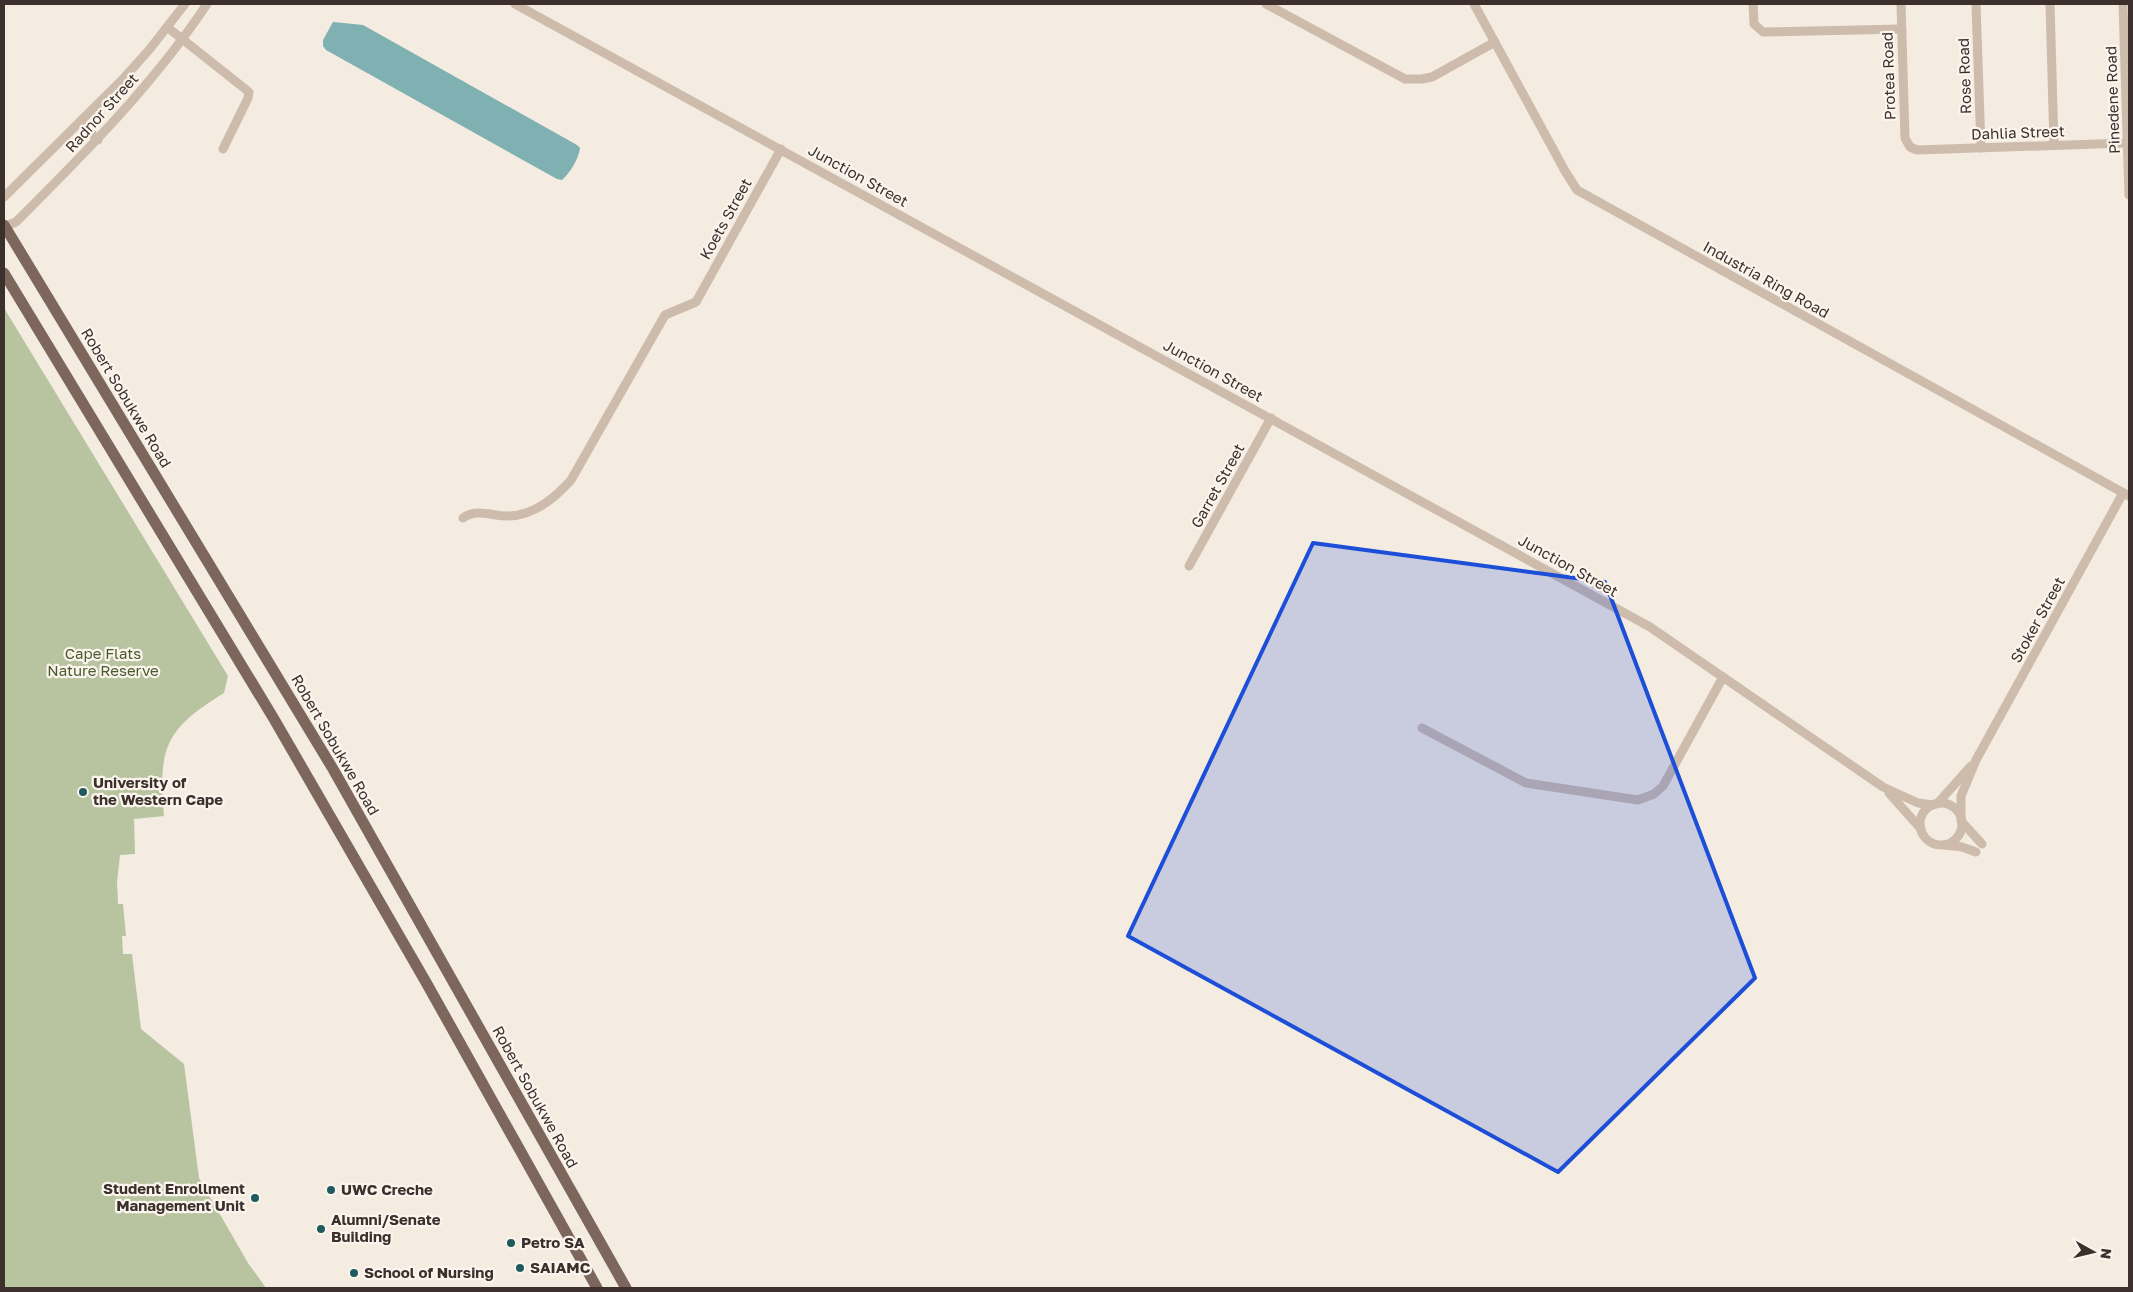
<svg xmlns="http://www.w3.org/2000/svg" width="2133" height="1292" viewBox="0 0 2133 1292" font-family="'Golos Text',sans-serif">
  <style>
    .green { fill: #b8c4a0 }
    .water { fill: #7fb0b2 }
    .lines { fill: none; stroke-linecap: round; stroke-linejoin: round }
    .minor { stroke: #cdbbac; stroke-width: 9 }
    .major { stroke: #7d675c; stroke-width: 11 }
    .marked { fill: #1d4ed8; fill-opacity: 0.2; stroke: #1d4ed8; stroke-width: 4; stroke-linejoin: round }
    .poi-dot { fill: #1f5a5e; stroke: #fbf5ee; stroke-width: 2 }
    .labels { text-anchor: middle; stroke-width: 4.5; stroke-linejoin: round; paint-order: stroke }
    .street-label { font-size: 15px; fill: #3b302b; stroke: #fbf5ee }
    .park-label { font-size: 15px; fill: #4a5a2e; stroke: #fbf5ee }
    .poi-label { font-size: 15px; font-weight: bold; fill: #3b302b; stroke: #fbf5ee; text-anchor: start }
  </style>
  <rect width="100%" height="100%" fill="#f4ebe1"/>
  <path class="green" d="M 4,308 L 228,676 L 224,693 C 165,729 158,748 164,816 L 134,819 L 135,854 L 120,855 L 117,882 L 118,904 L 123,904 L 126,936 L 122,936 L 123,954 L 132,954 L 141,1029 L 184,1064 L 199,1178 L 248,1263 L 266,1288 L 4,1288 Z"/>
  <path class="water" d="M 333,22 L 363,25 L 577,145 L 580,148 C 579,158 570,173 562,180 L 557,179 L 326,50 L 323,46 L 323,40 Z"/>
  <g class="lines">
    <g class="minor">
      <path d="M 515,4 L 1650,627 L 1883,787 L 1918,803 L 1933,805"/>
      <path d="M 1266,4 L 1405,79 L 1422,79 L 1432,77 L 1495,42"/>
      <path d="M 1474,4 L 1565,171 L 1577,190 L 2129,496"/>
      <path d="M 1753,4 L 1754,24 L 1763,32 L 1902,29"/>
      <path d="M 1901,4 L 1905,138 L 1910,147 L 1917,150 L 2127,143"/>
      <path d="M 1976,4 L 1981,148"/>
      <path d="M 2050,4 L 2054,145"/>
      <path d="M 2123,4 L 2129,195"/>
      <path d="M 167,27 L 249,92 L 248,98 L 223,149"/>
      <path d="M 80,122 L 98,140"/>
      <path d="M 4,197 L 123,79 L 149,50 L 185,4"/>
      <path d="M 4,227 L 16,222 C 85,153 153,85 207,4"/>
      <path d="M 463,518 C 476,508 492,516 508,516 C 533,516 555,498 571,480 L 665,315 L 696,302 L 781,149"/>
      <path d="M 1189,566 L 1271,418"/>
      <path d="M 1422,728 L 1526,783 L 1638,800 L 1654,794 L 1663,786 L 1723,677"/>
      <path d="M 1889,793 L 1921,829"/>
      <circle cx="1941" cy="824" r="21"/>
      <path d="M 1937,804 L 1971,766"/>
      <path d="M 1961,818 L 1961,796 L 1976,760 L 2123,493"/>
      <path d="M 1961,821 L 1982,844"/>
      <path d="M 1945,845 L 1962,847 L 1976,852"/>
    </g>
    <g class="major">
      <path d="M 4,225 L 333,769 L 626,1288"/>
      <path d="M 4,273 L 274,719 L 427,984 L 597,1288"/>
    </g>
  </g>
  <path class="marked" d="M 1313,543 L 1605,582 L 1755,978 L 1558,1172 L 1128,936 Z"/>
  <g class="poi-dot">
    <circle cx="83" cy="792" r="5"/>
    <circle cx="331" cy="1190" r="5"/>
    <circle cx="255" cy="1198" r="5"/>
    <circle cx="321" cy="1229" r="5"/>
    <circle cx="511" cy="1243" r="5"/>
    <circle cx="520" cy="1268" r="5"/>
    <circle cx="354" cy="1273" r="5"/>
  </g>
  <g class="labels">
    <g class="street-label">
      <text transform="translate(1889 76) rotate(-92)" y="5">Protea Road</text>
      <text transform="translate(1965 76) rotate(-92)" y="5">Rose Road</text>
      <text transform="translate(2113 100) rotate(-92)" y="5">Pinedene Road</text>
      <text transform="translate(102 113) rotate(-48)" y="5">Radnor Street</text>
      <text transform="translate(2018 133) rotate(-2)" y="5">Dahlia Street</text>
      <text transform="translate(858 176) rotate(29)" y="5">Junction Street</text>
      <text transform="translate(726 219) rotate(-61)" y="5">Koets Street</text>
      <text transform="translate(1766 280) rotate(29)" y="5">Industria Ring Road</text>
      <text transform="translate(1213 371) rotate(29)" y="5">Junction Street</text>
      <text transform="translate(126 398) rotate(59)" y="5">Robert Sobukwe Road</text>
      <text transform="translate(1218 486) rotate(-61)" y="5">Garret Street</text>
      <text transform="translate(1568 566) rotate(29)" y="5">Junction Street</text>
      <text transform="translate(2038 620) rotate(-61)" y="5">Stoker Street</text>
      <text transform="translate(335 745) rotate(60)" y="5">Robert Sobukwe Road</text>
      <text transform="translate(535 1097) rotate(61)" y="5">Robert Sobukwe Road</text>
    </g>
    <g class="park-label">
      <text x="103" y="659">Cape Flats<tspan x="103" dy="17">Nature Reserve</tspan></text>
    </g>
    <g class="poi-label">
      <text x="93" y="788">University of<tspan x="93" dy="17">the Western Cape</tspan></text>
      <text x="245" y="1194" text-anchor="end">Student Enrollment<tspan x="245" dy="17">Management Unit</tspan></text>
      <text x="341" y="1195">UWC Creche</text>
      <text x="331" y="1225">Alumni/Senate<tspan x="331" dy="17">Building</tspan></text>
      <text x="521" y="1248">Petro SA</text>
      <text x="530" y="1273">SAIAMC</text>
      <text x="364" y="1278">School of Nursing</text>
    </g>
  </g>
  <rect width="2133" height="1292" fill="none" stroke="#3b302b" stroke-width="10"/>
  <g transform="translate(2093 1252) rotate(98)" stroke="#fbf5ee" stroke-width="4" paint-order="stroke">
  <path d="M0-4L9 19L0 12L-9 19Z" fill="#3b302b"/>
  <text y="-8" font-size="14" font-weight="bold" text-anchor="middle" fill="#3b302b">N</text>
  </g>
</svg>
